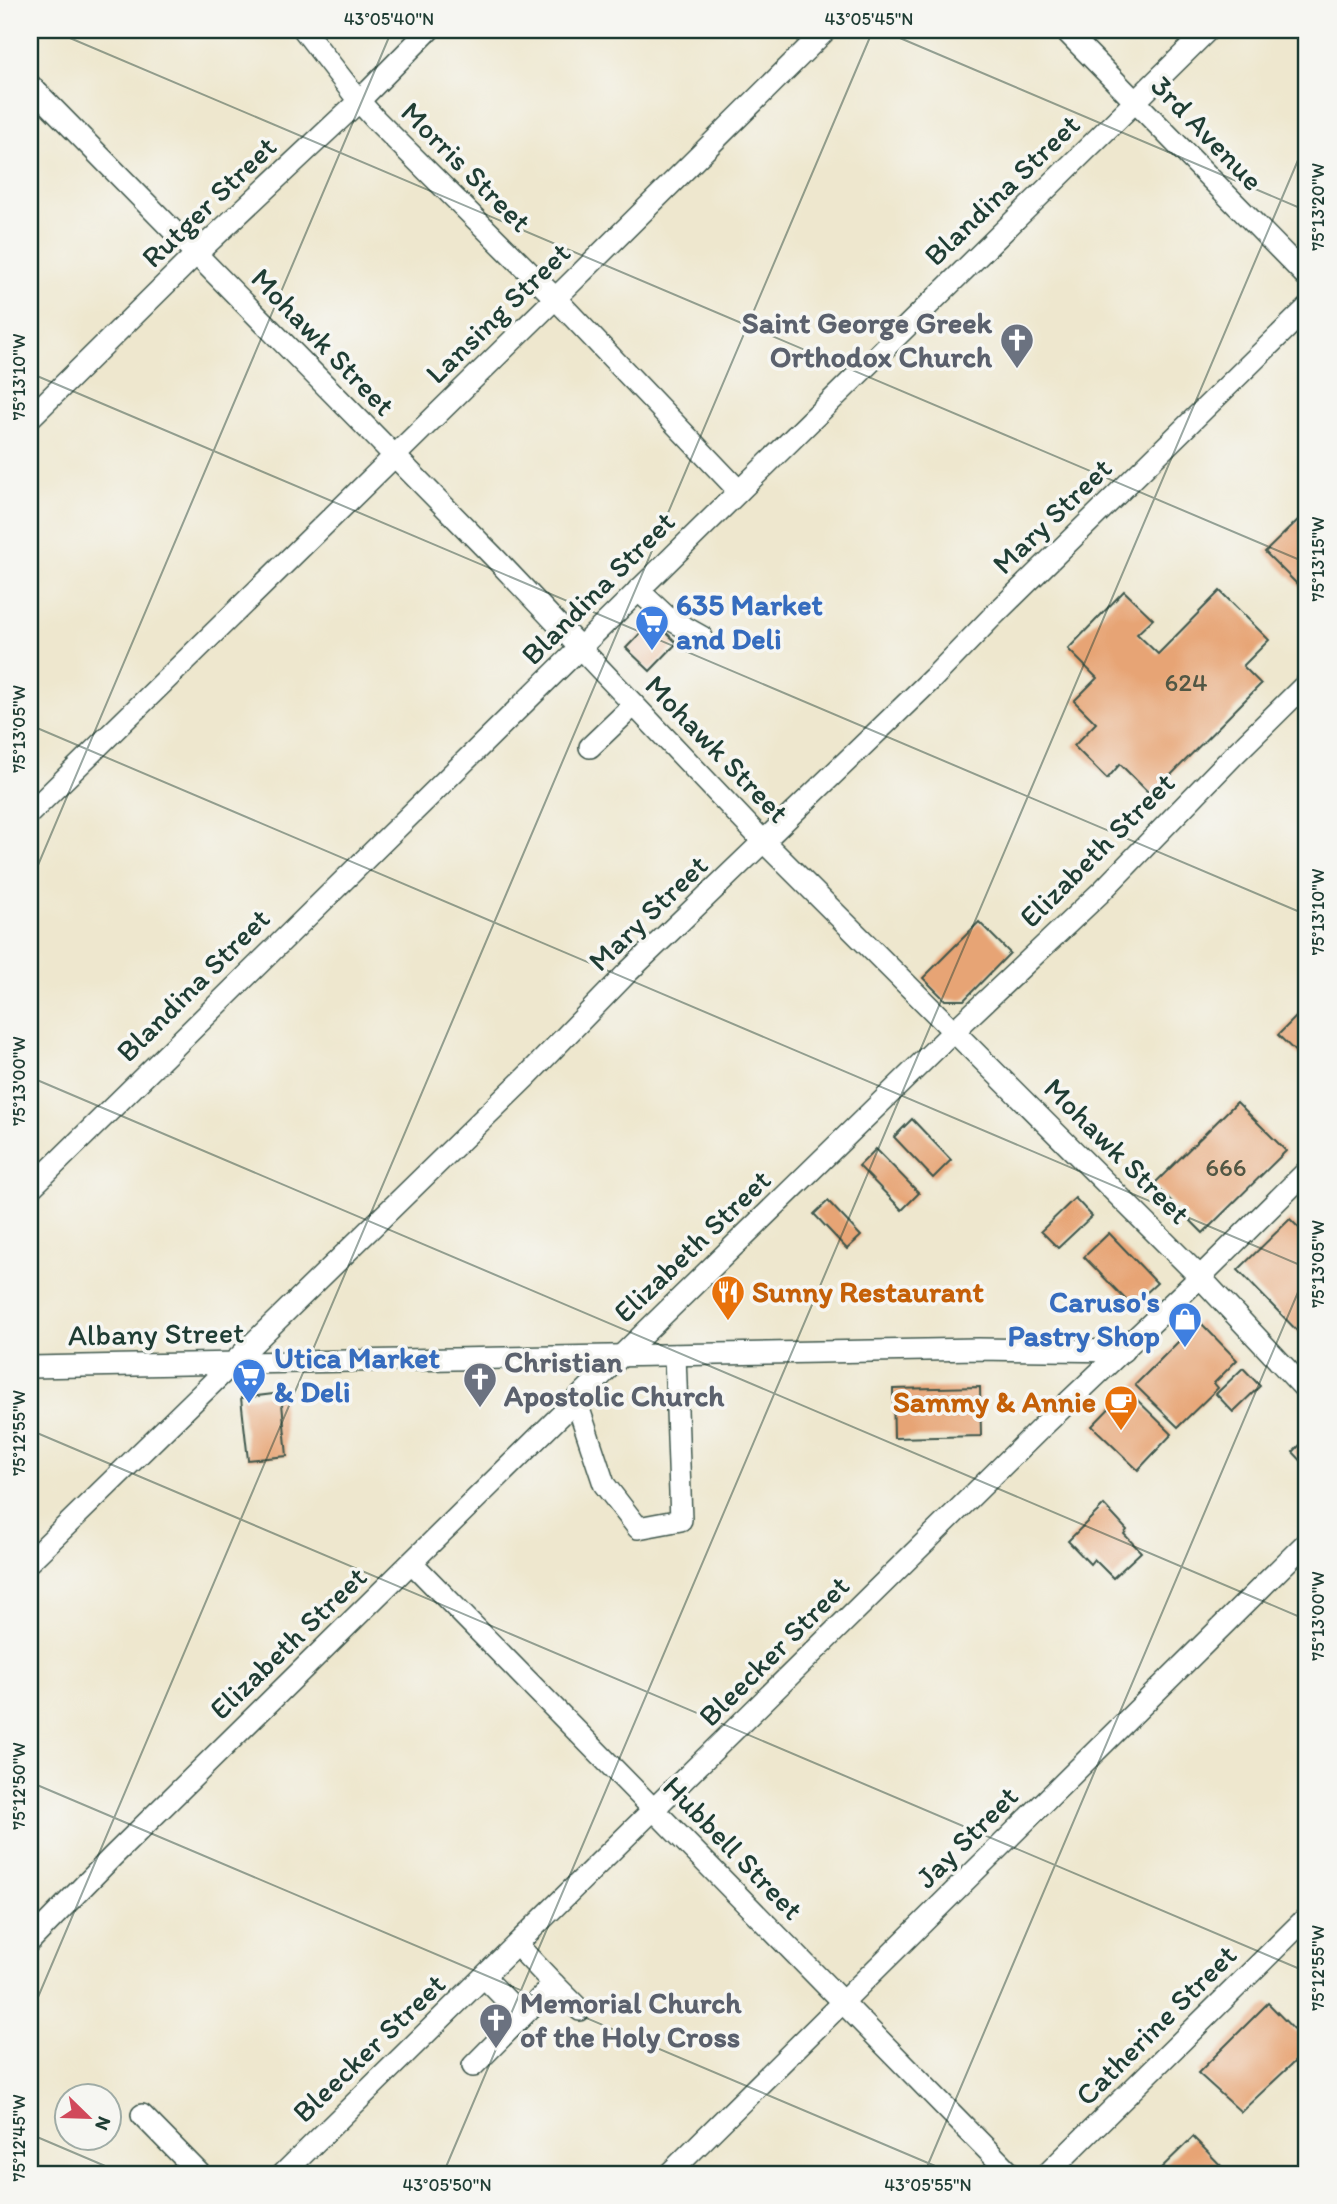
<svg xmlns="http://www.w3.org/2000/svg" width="1337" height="2204" viewBox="0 0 1337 2204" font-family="Itim,sans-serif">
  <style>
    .building { fill: #e7a474 }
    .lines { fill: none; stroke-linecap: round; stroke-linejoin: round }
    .minor-casing { stroke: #3e564b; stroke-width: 24 }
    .minor { stroke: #fff; stroke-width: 21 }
    .ticks { fill: none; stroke: #1f3d34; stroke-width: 2; stroke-opacity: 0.45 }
    .labels { text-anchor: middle; stroke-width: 7; stroke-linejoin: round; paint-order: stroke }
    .number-label { font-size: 26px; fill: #515744 }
    .street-label { font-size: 30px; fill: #1f3d34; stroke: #f6f6f2 }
    .worship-label { font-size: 30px; font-weight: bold; fill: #5b616d; stroke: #f6f6f2; text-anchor: start }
    .shop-label { font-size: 30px; font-weight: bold; fill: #366cbe; stroke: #f6f6f2; text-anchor: start }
    .food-label { font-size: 30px; font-weight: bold; fill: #c56008; stroke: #f6f6f2; text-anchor: start }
    .neatline { fill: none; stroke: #1f3d34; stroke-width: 2.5 }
    .ticks-label { font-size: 18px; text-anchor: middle; fill: #1f3d34 }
  </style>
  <rect width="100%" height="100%" fill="#f6f6f2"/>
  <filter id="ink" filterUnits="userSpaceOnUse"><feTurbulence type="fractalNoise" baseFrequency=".0143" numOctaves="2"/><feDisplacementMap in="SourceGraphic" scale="14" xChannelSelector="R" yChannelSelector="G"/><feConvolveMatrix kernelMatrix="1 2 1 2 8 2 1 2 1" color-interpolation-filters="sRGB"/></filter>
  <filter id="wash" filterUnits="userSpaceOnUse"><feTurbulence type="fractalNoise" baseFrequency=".00686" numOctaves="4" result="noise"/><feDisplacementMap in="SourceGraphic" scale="28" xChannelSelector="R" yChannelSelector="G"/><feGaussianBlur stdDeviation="1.57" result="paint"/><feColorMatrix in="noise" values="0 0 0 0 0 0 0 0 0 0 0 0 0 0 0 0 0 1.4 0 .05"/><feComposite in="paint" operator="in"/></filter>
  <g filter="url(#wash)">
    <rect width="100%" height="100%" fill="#eee7ce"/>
    <g id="blocks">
      <g class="building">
        <path d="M 1302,516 L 1307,522 L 1307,594 L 1265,552 Z"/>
        <path d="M 1124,591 L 1153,619 L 1137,634 L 1158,654 L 1220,591 L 1269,640 L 1243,666 L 1261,684 L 1151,795 L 1120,764 L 1107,779 L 1074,746 L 1096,723 L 1074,701 L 1097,678 L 1068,649 Z"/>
        <path d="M 653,620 L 677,643 L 650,671 L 626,648 Z"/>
        <path d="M 979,922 L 1010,953 L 964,1000 L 945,1000 L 923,978 Z"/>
        <path d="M 1307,1006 L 1307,1063 L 1278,1035 Z"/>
        <path d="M 1237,1102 L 1286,1151 L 1203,1233 L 1154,1184 Z"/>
        <path d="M 912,1119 L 951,1160 L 933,1178 L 894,1137 Z"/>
        <path d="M 876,1149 L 919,1193 L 902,1210 L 859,1166 Z"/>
        <path d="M 1075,1198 L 1092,1216 L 1058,1248 L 1041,1231 Z"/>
        <path d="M 828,1201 L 861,1236 L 847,1249 L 814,1214 Z"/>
        <path d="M 1290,1219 L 1307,1236 L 1307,1341 L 1238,1270 Z"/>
        <path d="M 1109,1233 L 1157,1283 L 1132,1306 L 1084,1257 Z"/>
        <path d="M 1199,1321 L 1237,1360 L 1214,1383 L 1218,1388 L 1178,1427 L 1135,1385 Z"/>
        <path d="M 1243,1368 L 1260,1386 L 1233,1412 L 1216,1394 Z"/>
        <path d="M 980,1387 L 981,1436 L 894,1438 L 893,1389 Z"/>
        <path d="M 1127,1390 L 1172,1434 L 1138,1470 L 1092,1426 Z"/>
        <path d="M 281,1393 L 287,1456 L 248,1460 L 241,1398 Z"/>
        <path d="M 1307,1438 L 1307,1467 L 1293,1452 Z"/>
        <path d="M 1104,1505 L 1127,1530 L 1124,1534 L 1141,1552 L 1113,1578 L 1094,1559 L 1090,1564 L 1068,1541 Z"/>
        <path d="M 1268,2003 L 1307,2043 L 1307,2050 L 1241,2112 L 1198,2073 Z"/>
        <path d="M 1193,2137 L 1229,2174 L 1155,2174 Z"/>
      </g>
    </g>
  </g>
  <g filter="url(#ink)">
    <use href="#blocks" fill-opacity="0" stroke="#3e564b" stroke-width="2"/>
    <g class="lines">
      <g class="minor-casing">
        <g id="minor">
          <path d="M 304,30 L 359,101 L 376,120 L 555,298 L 739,491"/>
          <path d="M 1065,30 L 1307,277"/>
          <path d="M 30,85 L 493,556 L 764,842 L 1200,1277 L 1307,1391"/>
          <path d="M 30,418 L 196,254 L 359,101 L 429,30"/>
          <path d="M 638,590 L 668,618 L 702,637"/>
          <path d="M 590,747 L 634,705"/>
          <path d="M 30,813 L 570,284 L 826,30"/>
          <path d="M 30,1189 L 1208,30"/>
          <path d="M 30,1367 L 978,1349 L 1123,1351"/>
          <path d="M 576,1400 L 604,1484 L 638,1528 L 681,1520 L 675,1355"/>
          <path d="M 30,1561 L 527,1076 L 629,971 L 933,678 L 991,618 L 1307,308"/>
          <path d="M 412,1563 L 1011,2174"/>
          <path d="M 30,1941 L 112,1857 L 620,1357 L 955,1030 L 1101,892 L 1234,755 L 1307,683"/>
          <path d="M 484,1977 L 522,2016"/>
          <path d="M 554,1984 L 580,2010"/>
          <path d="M 473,2066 L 554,1984 L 517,1945"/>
          <path d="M 142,2115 L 200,2174"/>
          <path d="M 283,2174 L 1042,1427 L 1200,1277 L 1307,1171"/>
          <path d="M 669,2174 L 1307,1542"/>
          <path d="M 1047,2174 L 1307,1917"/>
        </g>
      </g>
      <use href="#minor" class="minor"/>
    </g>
  </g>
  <path class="ticks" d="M 51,30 L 1307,563M 881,30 L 1307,211M 30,373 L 1307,915M 30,725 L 1307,1268M 30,884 L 392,30M 30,1077 L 1307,1620M 30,1430 L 1307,1972M 30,1782 L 954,2174M 30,2016 L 873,30M 30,2134 L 124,2174M 443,2174 L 1307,139M 924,2174 L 1307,1271"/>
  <defs>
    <g id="church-pin" transform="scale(1.75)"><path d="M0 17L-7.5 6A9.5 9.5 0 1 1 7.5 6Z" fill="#6b7280" stroke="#f6f6f2"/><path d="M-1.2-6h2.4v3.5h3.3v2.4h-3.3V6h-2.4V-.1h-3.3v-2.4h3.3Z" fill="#fff"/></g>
    <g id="supermarket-pin" transform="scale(1.75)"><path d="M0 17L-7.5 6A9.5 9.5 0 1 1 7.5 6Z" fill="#3f7fe0" stroke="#f6f6f2"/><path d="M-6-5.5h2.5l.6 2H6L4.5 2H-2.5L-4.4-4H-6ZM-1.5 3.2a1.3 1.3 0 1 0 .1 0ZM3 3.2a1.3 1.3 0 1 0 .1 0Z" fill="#fff"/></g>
    <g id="restaurant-pin" transform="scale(1.75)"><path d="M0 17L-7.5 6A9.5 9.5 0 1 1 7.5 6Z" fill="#e8710a" stroke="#f6f6f2"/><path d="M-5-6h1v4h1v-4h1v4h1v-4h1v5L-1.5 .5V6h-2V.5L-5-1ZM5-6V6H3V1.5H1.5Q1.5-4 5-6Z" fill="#fff"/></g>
    <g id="shop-pin" transform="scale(1.75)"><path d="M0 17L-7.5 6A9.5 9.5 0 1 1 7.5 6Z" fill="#3f7fe0" stroke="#f6f6f2"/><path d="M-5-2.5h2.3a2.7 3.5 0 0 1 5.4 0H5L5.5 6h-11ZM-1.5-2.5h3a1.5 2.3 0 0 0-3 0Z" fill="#fff"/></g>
    <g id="cafe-pin" transform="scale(1.75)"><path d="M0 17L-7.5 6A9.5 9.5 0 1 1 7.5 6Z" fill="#e8710a" stroke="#f6f6f2"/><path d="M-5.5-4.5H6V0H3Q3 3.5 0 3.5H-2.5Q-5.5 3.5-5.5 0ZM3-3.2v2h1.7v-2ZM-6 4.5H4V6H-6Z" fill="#fff"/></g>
  </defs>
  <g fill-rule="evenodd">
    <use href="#church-pin" x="1017" y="340"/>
    <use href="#supermarket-pin" x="652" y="622"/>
    <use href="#restaurant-pin" x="728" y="1292"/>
    <use href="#shop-pin" x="1185" y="1319"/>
    <use href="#supermarket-pin" x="249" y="1375"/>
    <use href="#church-pin" x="480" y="1379"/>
    <use href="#cafe-pin" x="1121" y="1402"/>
    <use href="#church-pin" x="496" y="2020"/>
  </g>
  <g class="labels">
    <g class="number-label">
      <text x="1186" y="691">624</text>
      <text x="1226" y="1176">666</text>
    </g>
    <g class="street-label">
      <text transform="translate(1207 133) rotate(46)" y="10">3rd Avenue</text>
      <text transform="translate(466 167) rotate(45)" y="10">Morris Street</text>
      <text transform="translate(1002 190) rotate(-44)" y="10">Blandina Street</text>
      <text transform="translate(209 202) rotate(-44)" y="10">Rutger Street</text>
      <text transform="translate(498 313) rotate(-44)" y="10">Lansing Street</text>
      <text transform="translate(323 342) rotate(46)" y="10">Mohawk Street</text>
      <text transform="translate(1052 516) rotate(-44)" y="10">Mary Street</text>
      <text transform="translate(598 588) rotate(-45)" y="10">Blandina Street</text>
      <text transform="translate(717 749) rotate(46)" y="10">Mohawk Street</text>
      <text transform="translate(1097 850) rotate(-45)" y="10">Elizabeth Street</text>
      <text transform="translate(648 913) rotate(-44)" y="10">Mary Street</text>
      <text transform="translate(193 985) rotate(-45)" y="10">Blandina Street</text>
      <text transform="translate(1117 1151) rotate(45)" y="10">Mohawk Street</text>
      <text transform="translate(692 1246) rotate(-44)" y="10">Elizabeth Street</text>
      <text transform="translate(156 1334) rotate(-1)" y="10">Albany Street</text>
      <text transform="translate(288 1643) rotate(-44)" y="10">Elizabeth Street</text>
      <text transform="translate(774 1651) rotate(-45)" y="10">Bleecker Street</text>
      <text transform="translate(967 1837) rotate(-45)" y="10">Jay Street</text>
      <text transform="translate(733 1848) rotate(46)" y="10">Hubbell Street</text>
      <text transform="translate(1156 2025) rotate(-45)" y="10">Catherine Street</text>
      <text transform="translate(369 2048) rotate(-44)" y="10">Bleecker Street</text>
    </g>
    <g class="worship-label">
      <text x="992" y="333" text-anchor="end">Saint George Greek<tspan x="992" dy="34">Orthodox Church</tspan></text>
      <text x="504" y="1372">Christian<tspan x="504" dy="34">Apostolic Church</tspan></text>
      <text x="520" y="2013">Memorial Church<tspan x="520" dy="34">of the Holy Cross</tspan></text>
    </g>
    <g class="shop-label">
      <text x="676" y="615">635 Market<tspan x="676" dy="34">and Deli</tspan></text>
      <text x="1160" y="1312" text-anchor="end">Caruso's<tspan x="1160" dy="34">Pastry Shop</tspan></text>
      <text x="274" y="1368">Utica Market<tspan x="274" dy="34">&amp; Deli</tspan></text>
    </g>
    <g class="food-label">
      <text x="752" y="1302">Sunny Restaurant</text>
      <text x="1096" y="1412" text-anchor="end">Sammy &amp; Annie</text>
    </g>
  </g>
  <rect width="1337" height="2204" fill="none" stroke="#f6f6f2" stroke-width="77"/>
  <g transform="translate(88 2117) rotate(113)"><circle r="33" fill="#f6f6f2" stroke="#a0aca6" stroke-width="2"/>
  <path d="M0-5L12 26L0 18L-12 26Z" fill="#d1495b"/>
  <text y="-10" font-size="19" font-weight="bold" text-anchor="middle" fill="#1f3d34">N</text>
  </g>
  <rect x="38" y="38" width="1260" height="2128" class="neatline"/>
  <g class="ticks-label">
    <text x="389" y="25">43°05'40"N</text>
    <text x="869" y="25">43°05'45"N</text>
    <text transform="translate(1318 207) rotate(-90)" y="6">75°13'20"W</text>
    <text transform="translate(19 377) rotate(-90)" y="6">75°13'10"W</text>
    <text transform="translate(1318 559) rotate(-90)" y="6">75°13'15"W</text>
    <text transform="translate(19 729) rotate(-90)" y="6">75°13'05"W</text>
    <text transform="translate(1318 912) rotate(-90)" y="6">75°13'10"W</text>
    <text transform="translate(19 1081) rotate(-90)" y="6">75°13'00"W</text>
    <text transform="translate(1318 1264) rotate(-90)" y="6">75°13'05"W</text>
    <text transform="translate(19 1433) rotate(-90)" y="6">75°12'55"W</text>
    <text transform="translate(1318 1616) rotate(-90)" y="6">75°13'00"W</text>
    <text transform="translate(19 1786) rotate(-90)" y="6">75°12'50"W</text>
    <text transform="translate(1318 1968) rotate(-90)" y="6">75°12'55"W</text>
    <text transform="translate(19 2138) rotate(-90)" y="6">75°12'45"W</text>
    <text x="447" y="2191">43°05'50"N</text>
    <text x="928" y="2191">43°05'55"N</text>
  </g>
</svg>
